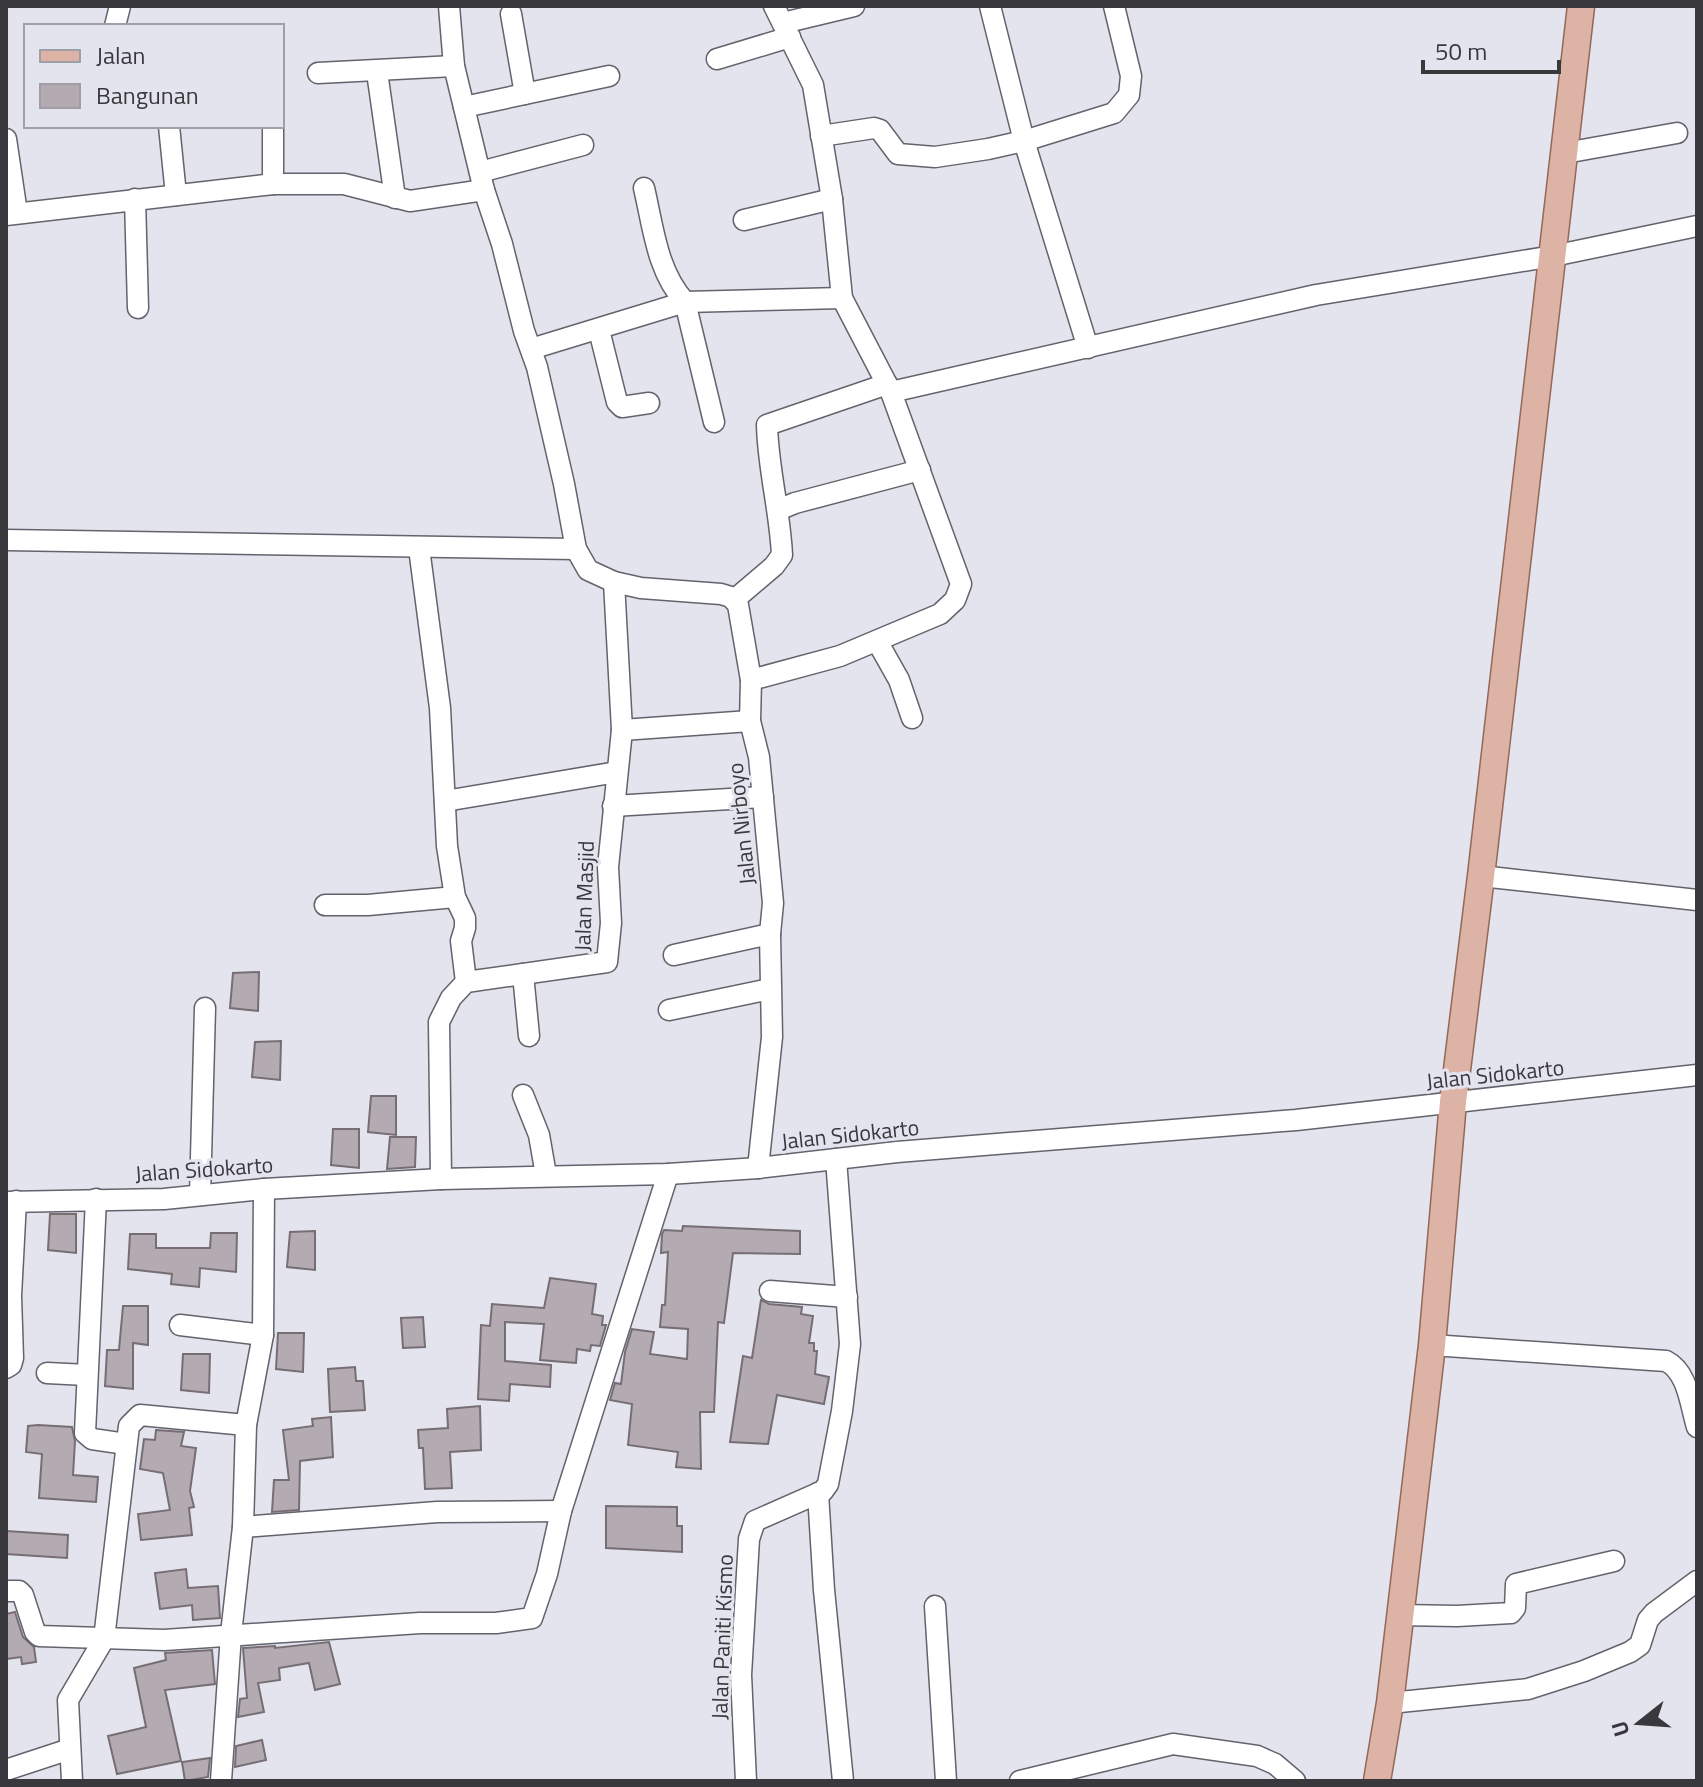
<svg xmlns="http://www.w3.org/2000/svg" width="1703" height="1787" viewBox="0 0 1703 1787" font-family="'Titillium Web',sans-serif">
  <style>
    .building { fill: #b4aab1; stroke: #776e74; stroke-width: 2 }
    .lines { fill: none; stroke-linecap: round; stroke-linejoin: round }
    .minor-casing { stroke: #62636c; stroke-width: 23 }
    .major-casing { stroke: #946859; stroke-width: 29 }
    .minor { stroke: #fff; stroke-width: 20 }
    .major { stroke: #dcb3a4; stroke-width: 26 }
    .labels { text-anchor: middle; stroke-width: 6; stroke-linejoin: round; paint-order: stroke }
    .street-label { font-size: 22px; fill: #39393d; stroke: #e3e4ee }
  </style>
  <rect width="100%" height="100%" fill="#e3e4ee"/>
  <g class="building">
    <path d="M 259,972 L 258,1011 L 230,1008 L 233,973 Z"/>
    <path d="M 281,1041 L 280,1080 L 252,1077 L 255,1042 Z"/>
    <path d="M 371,1096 L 396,1096 L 396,1135 L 368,1132 Z"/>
    <path d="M 333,1129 L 359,1129 L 359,1168 L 331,1165 Z"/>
    <path d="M 390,1137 L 416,1137 L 415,1167 L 387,1169 Z"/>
    <path d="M 50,1214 L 76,1214 L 76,1253 L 48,1250 Z"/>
    <path d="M 683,1226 L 800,1231 L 800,1254 L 733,1253 L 724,1323 L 718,1322 L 714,1412 L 700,1412 L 701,1469 L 676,1467 L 678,1452 L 628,1445 L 632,1404 L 610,1400 L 615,1383 L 621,1384 L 625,1352 L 632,1329 L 654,1332 L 650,1354 L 687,1359 L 688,1329 L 660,1327 L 662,1305 L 665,1305 L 668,1252 L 661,1253 L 662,1234 L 664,1230 L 682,1231 Z"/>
    <path d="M 315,1231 L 315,1270 L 287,1267 L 290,1232 Z"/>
    <path d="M 211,1233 L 237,1233 L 236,1272 L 200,1268 L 199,1287 L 171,1284 L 172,1274 L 128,1269 L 130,1234 L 156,1234 L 156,1248 L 210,1248 Z"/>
    <path d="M 550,1278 L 596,1284 L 592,1314 L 603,1316 L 602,1325 L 606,1325 L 600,1346 L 591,1345 L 590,1351 L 577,1349 L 576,1363 L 540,1360 L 544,1324 L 505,1322 L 505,1361 L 551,1365 L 550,1387 L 510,1384 L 509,1401 L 478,1399 L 481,1325 L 490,1326 L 492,1304 L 544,1308 Z"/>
    <path d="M 761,1300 L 769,1304 L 802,1307 L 801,1314 L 813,1316 L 809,1343 L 814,1343 L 814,1351 L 817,1351 L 815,1374 L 829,1377 L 824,1404 L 777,1395 L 768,1444 L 730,1442 L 743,1356 L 752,1358 Z"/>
    <path d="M 123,1306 L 148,1306 L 148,1345 L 133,1343 L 133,1389 L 105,1386 L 107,1350 L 119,1350 Z"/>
    <path d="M 423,1317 L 425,1347 L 403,1348 L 401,1318 Z"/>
    <path d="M 278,1333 L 304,1333 L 303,1372 L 276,1369 Z"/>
    <path d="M 183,1354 L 210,1354 L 209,1393 L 181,1390 Z"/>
    <path d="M 355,1367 L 356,1381 L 363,1381 L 365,1410 L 330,1412 L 328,1369 Z"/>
    <path d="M 480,1406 L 481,1450 L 450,1452 L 452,1488 L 425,1489 L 423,1448 L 419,1448 L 418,1430 L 448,1428 L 447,1409 Z"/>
    <path d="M 331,1417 L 333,1457 L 300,1461 L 299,1510 L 272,1512 L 274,1480 L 289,1480 L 283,1430 L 313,1426 L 312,1419 Z"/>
    <path d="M 38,1425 L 72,1427 L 75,1441 L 73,1475 L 98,1477 L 96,1502 L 39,1498 L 42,1454 L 26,1452 L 28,1426 Z"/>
    <path d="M 156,1430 L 184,1432 L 181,1446 L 196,1448 L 190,1491 L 194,1507 L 189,1508 L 192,1535 L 141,1540 L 138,1514 L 170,1510 L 163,1473 L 140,1469 L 144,1439 L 155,1440 Z"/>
    <path d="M 606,1506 L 677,1507 L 677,1526 L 682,1526 L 682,1552 L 606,1548 Z"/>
    <path d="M 6,1531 L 68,1535 L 67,1558 L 6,1554 Z"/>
    <path d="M 186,1569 L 188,1588 L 218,1586 L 220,1618 L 193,1620 L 192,1605 L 160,1609 L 155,1573 Z"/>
    <path d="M 15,1612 L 23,1637 L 34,1647 L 36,1662 L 22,1664 L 21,1657 L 6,1659 L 6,1614 Z"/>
    <path d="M 329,1642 L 340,1684 L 315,1690 L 309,1663 L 279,1668 L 280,1680 L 258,1683 L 264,1712 L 238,1717 L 240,1699 L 247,1698 L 243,1648 L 275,1646 L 275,1648 Z"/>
    <path d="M 212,1650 L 215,1684 L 165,1690 L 181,1761 L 117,1774 L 108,1736 L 146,1727 L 134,1668 L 166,1660 L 165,1653 Z"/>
    <path d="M 262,1740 L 266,1760 L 235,1767 L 236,1746 Z"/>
    <path d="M 210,1758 L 208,1777 L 185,1781 L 182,1762 Z"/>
  </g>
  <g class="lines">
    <g class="minor-casing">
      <g id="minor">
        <path d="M 449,6 L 454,66 L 484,190"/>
        <path d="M 990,6 L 1024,141 L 1088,348"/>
        <path d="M 511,14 L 525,94"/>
        <path d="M 783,23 L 854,6"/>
        <path d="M 115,26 L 120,6"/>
        <path d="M 717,59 L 790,37"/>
        <path d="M 377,72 L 395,198"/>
        <path d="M 318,73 L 454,66"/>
        <path d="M 464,107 L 609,76"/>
        <path d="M 169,126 L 176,195"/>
        <path d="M 821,136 L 874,128 L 880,130 L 898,154 L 935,157 L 988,149 L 1024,141 L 1114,113 L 1129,95 L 1131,76 L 1114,6"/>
        <path d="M 6,139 L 17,213"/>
        <path d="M 1565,153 L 1677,133"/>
        <path d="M 480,172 L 583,145"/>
        <path d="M 273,184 L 273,126"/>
        <path d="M 644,188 C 653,226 657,272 685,302 L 714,422"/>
        <path d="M 135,199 L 138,308"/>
        <path d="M 6,215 L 273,184 L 344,184 L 410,201 L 484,190 L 502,244 L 524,331 L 537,367 L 564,484 L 576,549 L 588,570 L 614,582 L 641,588 L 721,594 L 731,597 L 738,605 L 751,680 L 750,721 L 759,757 L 773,903 L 770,934 L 772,1037 L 758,1168"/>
        <path d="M 744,220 L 832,199"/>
        <path d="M 599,330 L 617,402 L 622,407 L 649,403"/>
        <path d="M 531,349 L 685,302 L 842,298"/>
        <path d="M 891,392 L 1316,295 L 1553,256 L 1697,226"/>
        <path d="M 778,510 L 795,503 L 920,470"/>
        <path d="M 6,540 L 576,549"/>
        <path d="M 419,548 L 440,708 L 447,846 L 455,897 L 465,918 L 465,928 L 461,941 L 466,982"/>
        <path d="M 734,600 L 774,566 L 782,555 C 780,511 768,469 767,425 L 887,384"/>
        <path d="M 877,641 L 899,680 L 912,718"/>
        <path d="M 751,680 L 840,656 L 940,614 L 955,600 L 961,584 L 891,392 L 842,298 L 832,199 L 813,85 L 774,6"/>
        <path d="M 622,730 L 750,721"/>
        <path d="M 445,801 L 617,772"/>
        <path d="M 613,806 L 763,797"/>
        <path d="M 1481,876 L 1697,900"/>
        <path d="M 325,905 L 368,905 L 455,897"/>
        <path d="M 674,955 L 770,934"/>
        <path d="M 523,974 L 529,1036"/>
        <path d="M 669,1010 L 770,989"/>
        <path d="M 523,1095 L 539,1135 L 546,1175"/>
        <path d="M 441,1179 L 439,1022 L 451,998 L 466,982 L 607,962 L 611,923 L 608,867 L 622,730 L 614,582"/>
        <path d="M 200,1195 L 205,1008"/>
        <path d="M 96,1199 L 85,1433 L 92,1439 L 126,1444"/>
        <path d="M 6,1202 L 164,1199 L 264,1189 L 441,1179 L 668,1174 L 758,1168 L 897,1152 L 1296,1120 L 1697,1075"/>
        <path d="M 770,1291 L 847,1297"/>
        <path d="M 180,1325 L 263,1335"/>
        <path d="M 1432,1345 L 1666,1361 C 1688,1372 1690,1404 1697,1427"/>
        <path d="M 6,1368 L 11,1365 L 13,1358 L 11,1296 L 16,1201"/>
        <path d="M 47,1373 L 87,1375"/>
        <path d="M 818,1493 L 824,1590 L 843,1781"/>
        <path d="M 243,1527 L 437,1512 L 561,1511"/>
        <path d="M 6,1591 L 19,1591 L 23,1595 L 35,1632 L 39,1636 L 164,1640 L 420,1623 L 496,1623 L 532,1618 L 547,1574 L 561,1511 L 668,1174"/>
        <path d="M 935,1606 L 946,1781"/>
        <path d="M 1399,1615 L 1457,1616 L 1511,1613 L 1515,1608 L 1516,1584 L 1614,1561"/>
        <path d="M 1390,1703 L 1528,1689 L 1584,1671 L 1630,1652 L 1640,1645 L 1648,1620 L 1654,1613 L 1697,1581"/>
        <path d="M 6,1770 L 70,1749"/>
        <path d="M 72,1781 L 68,1700 L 104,1639 L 129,1426 L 140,1415 L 246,1425"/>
        <path d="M 221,1781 L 231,1634 L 243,1527 L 246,1425 L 263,1335 L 264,1189"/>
        <path d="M 746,1781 L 741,1675 L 749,1539 L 755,1521 L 823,1491 L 828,1484 L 842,1411 L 850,1344 L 836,1159"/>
        <path d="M 1020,1781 L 1173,1744 L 1257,1756 L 1275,1764 L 1295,1781"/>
      </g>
    </g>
    <g class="major-casing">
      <path id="major" d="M 1377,1781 L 1390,1703 L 1432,1345 L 1453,1102 L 1481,876 L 1581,6"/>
    </g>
    <use href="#minor" class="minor"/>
    <use href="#major" class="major"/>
  </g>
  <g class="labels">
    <g class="street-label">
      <text transform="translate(741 824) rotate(-96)" y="8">Jalan Nirboyo</text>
      <text transform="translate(584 896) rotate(-88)" y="8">Jalan Masjid</text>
      <text transform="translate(1495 1074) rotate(-6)" y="8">Jalan Sidokarto</text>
      <text transform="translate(850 1134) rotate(-6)" y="8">Jalan Sidokarto</text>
      <text transform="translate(204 1169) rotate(-4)" y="8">Jalan Sidokarto</text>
      <text transform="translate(722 1637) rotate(-88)" y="8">Jalan Paniti Kismo</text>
    </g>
  </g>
  <rect width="1703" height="1787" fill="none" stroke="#39393d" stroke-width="16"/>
  <rect x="24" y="24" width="260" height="104" fill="#e3e4ee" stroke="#9fa0a7" stroke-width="2"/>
  <rect x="40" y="50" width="40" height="12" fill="#dcb3a4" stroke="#9fa0a7" stroke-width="2"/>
  <text x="96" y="64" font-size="24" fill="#39393d">Jalan</text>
  <rect x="40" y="84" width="40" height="24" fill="#b4aab1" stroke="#9fa0a7" stroke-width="2"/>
  <text x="96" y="104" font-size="24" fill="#39393d">Bangunan</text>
  <g transform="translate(1639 1723) rotate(253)" stroke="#e3e4ee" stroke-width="6" paint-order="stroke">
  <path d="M0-6L14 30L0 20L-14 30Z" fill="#39393d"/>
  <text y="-12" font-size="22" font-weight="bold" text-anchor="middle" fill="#39393d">U</text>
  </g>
  <path d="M1423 60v12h136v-12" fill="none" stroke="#39393d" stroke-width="4"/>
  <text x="1435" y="60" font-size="24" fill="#39393d" stroke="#e3e4ee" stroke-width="6" paint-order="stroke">50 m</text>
</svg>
